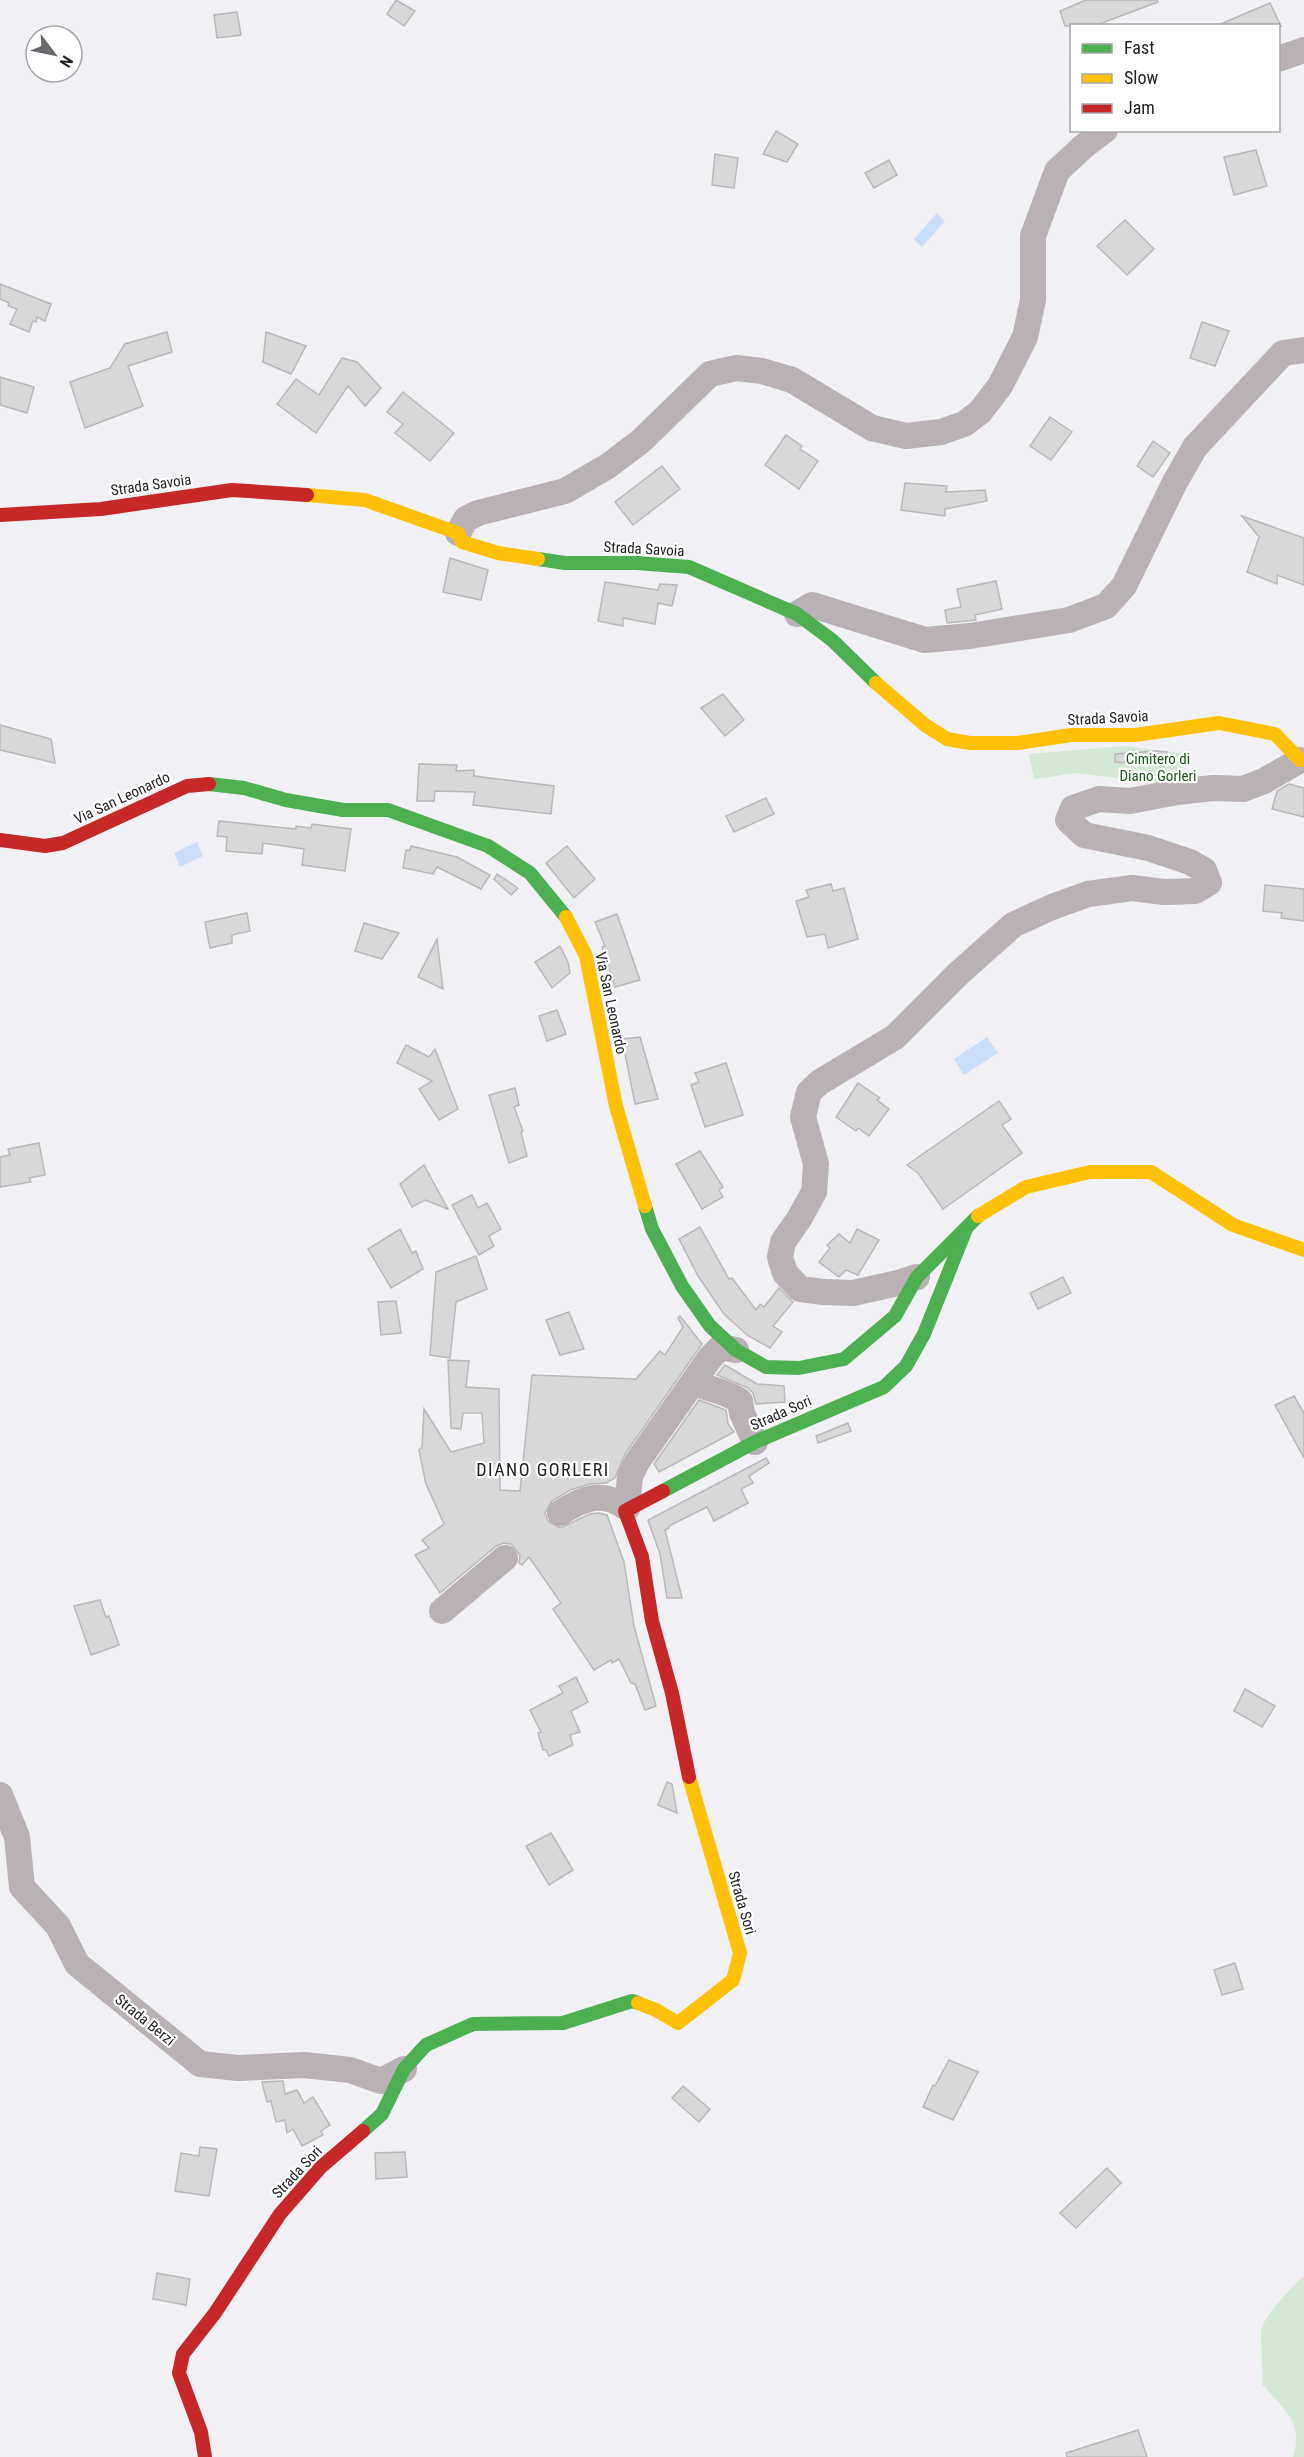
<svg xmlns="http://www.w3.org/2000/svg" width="1304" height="2457" viewBox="0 0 1304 2457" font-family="'Roboto Condensed',sans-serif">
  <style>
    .green { fill: #d4e9d5 }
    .water { fill: #cadef9 }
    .building { fill: #d9d8d8; stroke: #bab8b8; stroke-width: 1.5 }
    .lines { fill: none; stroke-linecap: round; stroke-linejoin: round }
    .street { stroke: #bab1b4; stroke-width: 26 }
    .fast { stroke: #4caf50; stroke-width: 14 }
    .slow { stroke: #ffc107; stroke-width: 14 }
    .jam { stroke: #c62828; stroke-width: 14 }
    .labels { text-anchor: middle; stroke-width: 4.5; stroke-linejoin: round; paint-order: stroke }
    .street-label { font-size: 15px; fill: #201e22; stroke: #fff }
    .park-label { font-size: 15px; fill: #1b531b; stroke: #fff }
    .quarter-label { font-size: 18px; letter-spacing: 1.5px; fill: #201e22; stroke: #fff }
  </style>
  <rect width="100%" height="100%" fill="#f1f0f5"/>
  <g class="green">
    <path d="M 1125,746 L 1187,754 L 1178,786 L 1078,773 L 1034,779 L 1029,754 Z"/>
    <path d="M 1304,2276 L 1304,2457 L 1293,2457 C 1304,2421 1284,2410 1262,2384 C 1264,2371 1259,2335 1262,2327 C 1266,2315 1293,2285 1304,2276 Z"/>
  </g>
  <g class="water">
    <path d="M 937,213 L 945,221 L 922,247 L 914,239 Z"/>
    <path d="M 197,842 L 203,856 L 180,867 L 174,853 Z"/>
    <path d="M 987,1037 L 998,1053 L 964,1075 L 954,1059 Z"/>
  </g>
  <g class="building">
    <path d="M 396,0 L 415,11 L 404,26 L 387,14 Z"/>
    <path d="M 1086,0 L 1157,0 L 1158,2 L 1094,26 L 1065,26 L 1060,11 Z"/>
    <path d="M 1270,3 L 1281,26 L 1218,26 L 1218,25 Z"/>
    <path d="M 237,12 L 241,35 L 217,38 L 214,15 Z"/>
    <path d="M 776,131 L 798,144 L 787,162 L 763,154 Z"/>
    <path d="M 1256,150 L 1267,186 L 1234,195 L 1224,157 Z"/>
    <path d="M 715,154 L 738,158 L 734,188 L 712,185 Z"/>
    <path d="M 889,160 L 897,175 L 874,188 L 865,173 Z"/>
    <path d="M 1125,220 L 1154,249 L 1127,275 L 1097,246 Z"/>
    <path d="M 0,284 L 51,304 L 45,321 L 37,317 L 36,322 L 33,321 L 29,332 L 10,324 L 17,309 L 8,306 L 9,303 L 0,299 Z"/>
    <path d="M 1202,322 L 1229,331 L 1215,366 L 1190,358 Z"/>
    <path d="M 167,332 L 172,352 L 128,366 L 143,406 L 85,428 L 70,382 L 110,368 L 125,344 Z"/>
    <path d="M 266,332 L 306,346 L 291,374 L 263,362 Z"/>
    <path d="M 342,358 L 357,362 L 381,388 L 365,406 L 348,386 L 316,433 L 277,404 L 296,379 L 319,395 Z"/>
    <path d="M 0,377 L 34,387 L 27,413 L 0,405 Z"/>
    <path d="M 403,392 L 454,433 L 430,461 L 395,433 L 403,424 L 387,412 Z"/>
    <path d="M 1050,417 L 1072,432 L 1051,460 L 1030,446 Z"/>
    <path d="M 786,435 L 802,446 L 800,449 L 818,461 L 799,489 L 765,465 Z"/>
    <path d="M 1153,441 L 1170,453 L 1153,477 L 1137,466 Z"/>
    <path d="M 662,466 L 680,489 L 633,525 L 615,502 Z"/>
    <path d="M 905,483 L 947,486 L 946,492 L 985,490 L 987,501 L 945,509 L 945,516 L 901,510 Z"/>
    <path d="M 1242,516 L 1304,538 L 1304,585 L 1277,575 L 1277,584 L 1247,572 L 1259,537 Z"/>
    <path d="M 450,558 L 488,570 L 481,600 L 443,592 Z"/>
    <path d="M 996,581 L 1002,609 L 975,615 L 976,620 L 947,623 L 945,610 L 961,607 L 957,589 Z"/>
    <path d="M 605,582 L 658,590 L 660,584 L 677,585 L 672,606 L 658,603 L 655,624 L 623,618 L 623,626 L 598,621 Z"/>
    <path d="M 723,694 L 744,720 L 725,736 L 701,708 Z"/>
    <path d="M 0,725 L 51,739 L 55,763 L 0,750 Z"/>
    <path d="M 1157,751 L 1167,752 L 1165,766 L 1115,762 L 1115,754 Z"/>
    <path d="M 419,764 L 457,765 L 456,771 L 474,770 L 474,776 L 554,786 L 551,814 L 473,805 L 475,792 L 435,791 L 434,801 L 417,801 Z"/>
    <path d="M 1289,784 L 1304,788 L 1304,817 L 1272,809 L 1277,791 Z"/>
    <path d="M 766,798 L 774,814 L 734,832 L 726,816 Z"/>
    <path d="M 219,821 L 296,829 L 296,826 L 311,828 L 312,824 L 351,829 L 345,871 L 302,865 L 304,849 L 263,843 L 262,854 L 226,851 L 227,837 L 217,836 Z"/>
    <path d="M 411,846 L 457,857 L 490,875 L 481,889 L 437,867 L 433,874 L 403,868 L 406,850 L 410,850 Z"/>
    <path d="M 567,846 L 595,879 L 574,898 L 546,863 Z"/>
    <path d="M 497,874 L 518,888 L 511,895 L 494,879 Z"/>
    <path d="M 831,884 L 833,891 L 844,888 L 858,939 L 828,948 L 825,934 L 807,937 L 796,901 L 809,897 L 806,890 Z"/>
    <path d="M 1265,885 L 1304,889 L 1304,921 L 1281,918 L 1282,913 L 1263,911 Z"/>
    <path d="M 247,913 L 250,931 L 232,935 L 232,943 L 210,948 L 205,922 Z"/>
    <path d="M 617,914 L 640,980 L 615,987 L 602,947 L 605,946 L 595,922 Z"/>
    <path d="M 364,923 L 399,933 L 382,959 L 355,951 Z"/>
    <path d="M 437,939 L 443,989 L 418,977 Z"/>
    <path d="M 560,946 L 568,962 L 570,973 L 552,988 L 535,962 Z"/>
    <path d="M 557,1010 L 566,1034 L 547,1041 L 539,1016 Z"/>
    <path d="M 640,1037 L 658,1099 L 635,1104 L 622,1039 Z"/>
    <path d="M 406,1045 L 429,1057 L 435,1049 L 458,1109 L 439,1120 L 419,1089 L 432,1081 L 397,1063 Z"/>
    <path d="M 726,1063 L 743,1115 L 705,1127 L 691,1085 L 699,1082 L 695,1073 Z"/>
    <path d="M 858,1083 L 880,1098 L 877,1100 L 889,1109 L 869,1136 L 858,1128 L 856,1131 L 836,1117 Z"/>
    <path d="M 515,1088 L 519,1105 L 514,1107 L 523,1131 L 521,1132 L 527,1156 L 509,1163 L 489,1095 Z"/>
    <path d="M 999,1101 L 1011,1119 L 1002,1125 L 1022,1153 L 943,1209 L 918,1173 L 907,1165 Z"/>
    <path d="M 39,1143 L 45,1175 L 29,1178 L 31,1182 L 0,1187 L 0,1157 L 10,1155 L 8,1149 Z"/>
    <path d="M 700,1151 L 723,1187 L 719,1190 L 723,1197 L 702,1209 L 676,1164 Z"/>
    <path d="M 424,1165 L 448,1209 L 425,1200 L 412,1207 L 400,1184 Z"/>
    <path d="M 472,1195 L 478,1208 L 487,1203 L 501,1229 L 489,1236 L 494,1246 L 479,1255 L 452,1205 Z"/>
    <path d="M 700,1227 L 729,1279 L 732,1278 L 756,1310 L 760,1304 L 764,1307 L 779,1288 L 793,1302 L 773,1326 L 782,1332 L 770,1348 L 747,1335 L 724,1314 L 698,1276 L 679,1239 Z"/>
    <path d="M 400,1229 L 412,1253 L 416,1251 L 423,1269 L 391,1288 L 368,1249 Z"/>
    <path d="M 857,1229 L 879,1240 L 858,1275 L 846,1270 L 839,1277 L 819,1262 L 830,1248 L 827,1245 L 839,1234 L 850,1243 Z"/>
    <path d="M 476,1256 L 487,1289 L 456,1302 L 450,1358 L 430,1355 L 436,1272 Z"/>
    <path d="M 1063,1277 L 1071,1293 L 1038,1309 L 1030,1293 Z"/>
    <path d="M 396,1301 L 401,1333 L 381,1335 L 378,1302 Z"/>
    <path d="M 569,1312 L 584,1349 L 560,1355 L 546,1320 Z"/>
    <path d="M 680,1316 L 702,1344 L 625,1454 L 615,1478 L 606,1483 L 590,1484 L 570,1490 L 552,1501 L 545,1513 L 548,1521 L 560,1528 L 590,1514 L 599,1513 L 607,1515 L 624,1562 L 634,1626 L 656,1706 L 645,1710 L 635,1684 L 631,1683 L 619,1659 L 612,1663 L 611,1660 L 594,1670 L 553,1609 L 561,1603 L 529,1557 L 522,1565 L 519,1563 L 520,1555 L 511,1544 L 503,1543 L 495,1547 L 440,1593 L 415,1555 L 429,1548 L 422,1540 L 444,1524 L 426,1484 L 419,1450 L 422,1447 L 424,1409 L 451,1452 L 484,1443 L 482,1413 L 463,1413 L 461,1429 L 451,1428 L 448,1360 L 469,1361 L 466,1387 L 499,1389 L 500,1490 L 520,1491 L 532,1375 L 636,1379 L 660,1351 L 665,1355 L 683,1327 L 678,1318 Z"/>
    <path d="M 725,1365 L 757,1384 L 784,1386 L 785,1402 L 756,1404 L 753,1393 L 748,1388 L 717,1375 Z"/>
    <path d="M 1294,1396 L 1304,1413 L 1304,1458 L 1275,1405 Z"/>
    <path d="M 699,1400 L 726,1410 L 728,1424 L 734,1432 L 659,1472 L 654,1464 Z"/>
    <path d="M 848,1423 L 851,1431 L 818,1443 L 816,1436 Z"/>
    <path d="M 766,1458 L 769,1463 L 749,1476 L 753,1483 L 741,1489 L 748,1503 L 714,1521 L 707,1507 L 669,1526 L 669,1528 L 665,1530 L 682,1598 L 667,1598 L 660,1554 L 648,1520 Z"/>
    <path d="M 100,1600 L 106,1617 L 109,1616 L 119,1645 L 91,1655 L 74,1606 Z"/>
    <path d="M 576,1677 L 588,1702 L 571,1711 L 580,1732 L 570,1735 L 573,1745 L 549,1756 L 546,1750 L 543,1750 L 538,1733 L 541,1732 L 530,1710 L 563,1693 L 559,1686 Z"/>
    <path d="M 1245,1689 L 1275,1706 L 1262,1727 L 1234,1711 Z"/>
    <path d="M 667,1782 L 672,1784 L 677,1813 L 658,1805 Z"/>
    <path d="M 551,1833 L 573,1870 L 549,1885 L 526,1846 Z"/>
    <path d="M 1235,1963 L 1243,1989 L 1222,1995 L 1214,1970 Z"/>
    <path d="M 949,2060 L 978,2072 L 953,2120 L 923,2107 L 933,2085 L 935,2086 Z"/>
    <path d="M 283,2081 L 285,2094 L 297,2090 L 304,2103 L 313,2097 L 330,2125 L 321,2131 L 323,2135 L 302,2146 L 293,2129 L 287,2133 L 285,2120 L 276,2122 L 271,2101 L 267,2102 L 262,2082 Z"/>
    <path d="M 683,2086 L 710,2109 L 699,2122 L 672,2098 Z"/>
    <path d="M 200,2147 L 217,2149 L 209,2196 L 175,2191 L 181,2153 L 199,2156 Z"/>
    <path d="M 405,2152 L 407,2177 L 376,2179 L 375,2153 Z"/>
    <path d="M 1107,2168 L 1121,2183 L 1076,2228 L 1060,2213 Z"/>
    <path d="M 157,2273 L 190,2279 L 186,2305 L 153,2299 Z"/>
    <path d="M 1138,2430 L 1147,2457 L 1067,2457 L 1066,2453 Z"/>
  </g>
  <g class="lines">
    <g class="street">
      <path d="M 1278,59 L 1304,50"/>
      <path d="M 458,533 L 466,519 L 478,513 L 565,491 L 608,466 L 641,441 L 710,374 L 736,368 L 762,371 L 792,380 L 872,428 L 906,436 L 941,432 L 964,424 L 980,412 L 1000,386 L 1025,337 L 1033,300 L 1033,236 L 1057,171 L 1084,146 L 1105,130"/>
      <path d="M 797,614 L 812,605 L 925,640 L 970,636 L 1069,620 L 1106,606 L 1124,586 L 1175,482 L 1195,447 L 1283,353 L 1304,350"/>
      <path d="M 917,1277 L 898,1283 L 853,1293 L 824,1292 L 800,1289 L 785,1273 L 780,1257 L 783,1242 L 799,1219 L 814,1192 L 816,1164 L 803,1117 L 809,1092 L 820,1082 L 895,1037 L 959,973 L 1013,925 L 1052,907 L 1088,894 L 1132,888 L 1164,892 L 1195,891 L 1209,883 L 1204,870 L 1190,862 L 1148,848 L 1084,835 L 1068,820 L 1073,808 L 1099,799 L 1130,801 L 1177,792 L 1213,788 L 1243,789 L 1264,781 L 1300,760"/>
      <path d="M 694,1382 C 710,1390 725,1391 740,1401 L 742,1413 L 755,1442"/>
      <path d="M 627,1508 L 630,1476 L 637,1462 L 710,1358 L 721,1347 L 736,1350"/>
      <path d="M 560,1513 C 583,1498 603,1490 627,1508"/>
      <path d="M 442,1611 L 505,1558"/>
      <path d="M 0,1795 L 17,1837 L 22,1887 L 58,1926 L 77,1964 L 200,2064 L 238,2068 L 304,2065 L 350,2070 L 381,2081 L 404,2069"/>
    </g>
    <g class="fast">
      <path d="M 538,559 L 565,563 L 637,563 L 689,567 L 797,614 L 832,640 L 876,683"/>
      <path d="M 209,784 L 244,788 L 286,800 L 343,810 L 388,810 L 488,846 L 530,873 L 566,917"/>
      <path d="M 645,1206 L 652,1229 L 682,1286 L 710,1326 L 736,1350 L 766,1367 L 799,1368 L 844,1359 L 895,1316 L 917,1277 L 978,1216"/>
      <path d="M 663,1491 L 755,1442 L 884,1387 L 906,1366 L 924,1334 L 966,1229"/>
      <path d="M 363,2131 L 382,2114 L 404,2069 L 426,2045 L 473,2024 L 563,2023 L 632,2001 L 638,2003"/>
    </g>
    <g class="slow">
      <path d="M 307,495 L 365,500 L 458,533 L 462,542 L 498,553 L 538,559"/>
      <path d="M 876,683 L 925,725 L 947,739 L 970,743 L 1018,743 L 1071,735 L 1135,735 L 1219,723 L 1275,734 L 1300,760 L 1304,760"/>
      <path d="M 566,917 L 586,956 L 616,1106 L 645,1206"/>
      <path d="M 978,1216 L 1026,1187 L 1090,1172 L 1151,1172 L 1233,1225 L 1304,1250"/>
      <path d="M 638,2003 L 656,2010 L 678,2023 L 733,1980 L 740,1953 L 689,1777"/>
    </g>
    <g class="jam">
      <path d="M 0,515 L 101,509 L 232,490 L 307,495"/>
      <path d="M 0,840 L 45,846 L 63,843 L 187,786 L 209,784"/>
      <path d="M 663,1491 L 625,1511 L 642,1557 L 652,1621 L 672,1693 L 689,1777"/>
      <path d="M 205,2457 L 201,2432 L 179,2373 L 183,2354 L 215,2313 L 280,2214 L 321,2167 L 363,2131"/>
    </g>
  </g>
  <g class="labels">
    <g class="street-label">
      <text transform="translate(151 485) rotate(-8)" y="5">Strada Savoia</text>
      <text transform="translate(644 549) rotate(3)" y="5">Strada Savoia</text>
      <text transform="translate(1108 718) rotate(-3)" y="5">Strada Savoia</text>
      <text transform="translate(122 798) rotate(-25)" y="5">Via San Leonardo</text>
      <text transform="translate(611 1003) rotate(78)" y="5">Via San Leonardo</text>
      <text transform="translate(781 1413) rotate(-24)" y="5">Strada Sori</text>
      <text transform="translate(742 1903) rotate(74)" y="5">Strada Sori</text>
      <text transform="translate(145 2020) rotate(39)" y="5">Strada Berzi</text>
      <text transform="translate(297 2172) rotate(-47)" y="5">Strada Sori</text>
    </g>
    <g class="park-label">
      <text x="1158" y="764">Cimitero di<tspan x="1158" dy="17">Diano Gorleri</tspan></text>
    </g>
    <g class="quarter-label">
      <text x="543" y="1476">DIANO GORLERI</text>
    </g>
  </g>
  <rect x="1070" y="24" width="210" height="108" fill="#ffffff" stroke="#a6a5a7" stroke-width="1.5"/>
  <rect x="1082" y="44" width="30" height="9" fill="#4caf50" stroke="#a6a5a7" stroke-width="1.5"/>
  <text x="1124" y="54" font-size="18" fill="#201e22">Fast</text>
  <rect x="1082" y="74" width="30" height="9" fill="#ffc107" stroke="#a6a5a7" stroke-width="1.5"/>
  <text x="1124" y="84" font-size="18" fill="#201e22">Slow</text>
  <rect x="1082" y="104" width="30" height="9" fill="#c62828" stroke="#a6a5a7" stroke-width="1.5"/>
  <text x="1124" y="114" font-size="18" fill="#201e22">Jam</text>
  <g transform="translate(54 54) rotate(122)"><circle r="28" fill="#ffffff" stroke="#a6a5a7" stroke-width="1.5"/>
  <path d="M0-4.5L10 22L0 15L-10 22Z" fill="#69686c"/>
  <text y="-9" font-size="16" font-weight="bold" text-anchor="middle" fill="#201e22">N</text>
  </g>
</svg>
